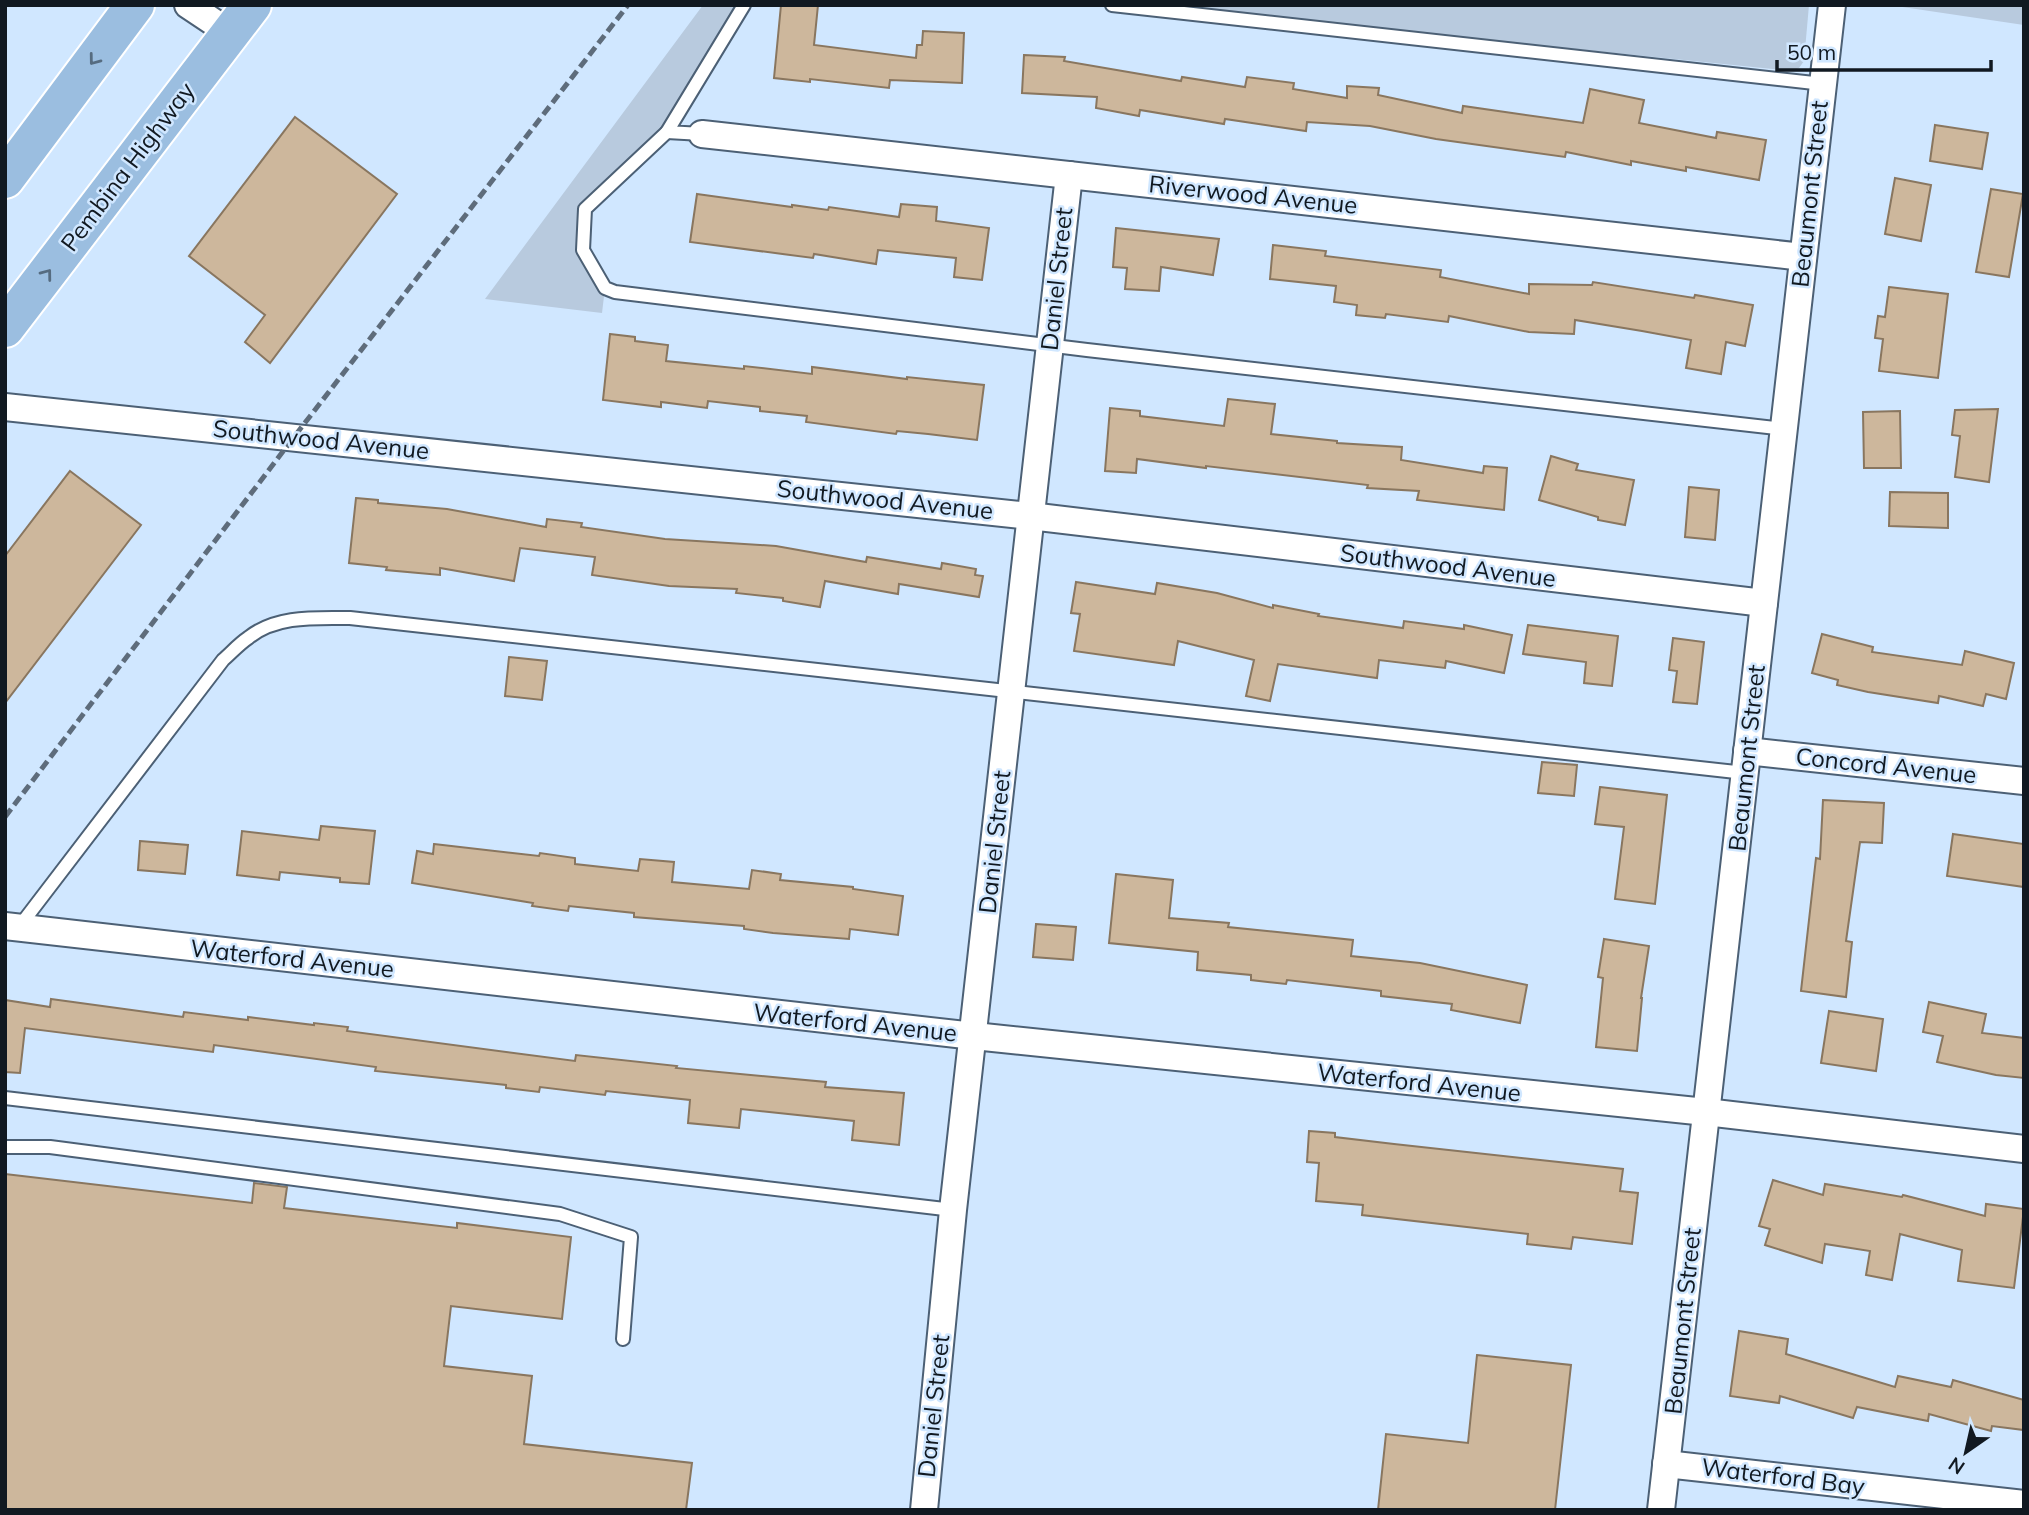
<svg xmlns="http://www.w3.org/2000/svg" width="2029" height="1515" viewBox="0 0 2029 1515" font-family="Mulish,sans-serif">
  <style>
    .green { fill: #b8cade }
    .building { fill: #cdb79c; stroke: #89765f; stroke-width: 2 }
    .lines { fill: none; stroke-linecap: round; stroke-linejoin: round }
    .lane-casing { stroke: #4c6075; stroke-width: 16 }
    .street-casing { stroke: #4c6075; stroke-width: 30 }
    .primary-casing { stroke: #fff; stroke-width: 42 }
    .lane { stroke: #fff; stroke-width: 12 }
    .street { stroke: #fff; stroke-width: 26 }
    .primary { stroke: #9bbee0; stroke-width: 38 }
    .rail { stroke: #5e6c7b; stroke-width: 5; stroke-dasharray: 10 5; stroke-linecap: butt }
    .oneway { stroke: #566c80 }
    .labels { text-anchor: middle; stroke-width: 5; stroke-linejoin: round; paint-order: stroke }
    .street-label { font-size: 24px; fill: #111921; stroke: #d0e7ff }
  </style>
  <rect width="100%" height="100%" fill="#d0e7ff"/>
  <g class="green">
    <path d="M 703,5 L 744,5 L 667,132 L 585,209 L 583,250 L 605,288 L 602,313 L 485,299 Z"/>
    <path d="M 1144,5 L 1809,5 L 1804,61 L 1799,68 L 1792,71 Z"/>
    <path d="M 1889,5 L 2024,5 L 2024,25 Z"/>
  </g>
  <g class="building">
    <path d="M 781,5 L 818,5 L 814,45 L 916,58 L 917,45 L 922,45 L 923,31 L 964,33 L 962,83 L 890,80 L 889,88 L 810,79 L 810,82 L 774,78 Z"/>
    <path d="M 1024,55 L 1065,57 L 1064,61 L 1181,81 L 1182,77 L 1245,87 L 1247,77 L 1294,83 L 1293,89 L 1347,98 L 1347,86 L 1379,88 L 1378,95 L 1462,113 L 1463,106 L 1583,123 L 1590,89 L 1644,100 L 1639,123 L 1716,138 L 1717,132 L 1766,140 L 1759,180 L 1686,167 L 1686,171 L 1631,161 L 1631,165 L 1566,152 L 1565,157 L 1436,139 L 1370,126 L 1307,122 L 1306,131 L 1225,119 L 1224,124 L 1140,110 L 1139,116 L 1096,108 L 1097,97 L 1022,93 Z"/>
    <path d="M 295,117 L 397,194 L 270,363 L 245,342 L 265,315 L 189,256 Z"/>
    <path d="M 1935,125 L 1988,133 L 1982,169 L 1930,161 Z"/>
    <path d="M 1895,178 L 1931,185 L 1921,241 L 1885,234 Z"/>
    <path d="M 1991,189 L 2023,194 L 2009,277 L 1976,272 Z"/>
    <path d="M 697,194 L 792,207 L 792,205 L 828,210 L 829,207 L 899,217 L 901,204 L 937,207 L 936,221 L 989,228 L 982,280 L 954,277 L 956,258 L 878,250 L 876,264 L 814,254 L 813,258 L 690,242 Z"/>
    <path d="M 1116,228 L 1219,239 L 1213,275 L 1161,267 L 1159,291 L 1125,289 L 1127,268 L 1113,267 Z"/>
    <path d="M 1273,245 L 1326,251 L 1325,256 L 1441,270 L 1440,277 L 1529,294 L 1529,284 L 1592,285 L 1593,282 L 1694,298 L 1695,295 L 1753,305 L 1745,346 L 1726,342 L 1721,374 L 1686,368 L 1691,340 L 1642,331 L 1575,320 L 1574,334 L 1529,332 L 1449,316 L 1448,322 L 1386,314 L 1385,318 L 1356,315 L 1357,305 L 1334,302 L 1336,286 L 1270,279 Z"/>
    <path d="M 1889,287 L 1948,294 L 1938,378 L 1879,371 L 1883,339 L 1875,338 L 1878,316 L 1885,317 Z"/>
    <path d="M 610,334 L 635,337 L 635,341 L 668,345 L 666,361 L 744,369 L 744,366 L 812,374 L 812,367 L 907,379 L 907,377 L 984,385 L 977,440 L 928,434 L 897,431 L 896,434 L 806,422 L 807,416 L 760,411 L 760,407 L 708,401 L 707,408 L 661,402 L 661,407 L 603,400 Z"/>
    <path d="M 1228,399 L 1275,404 L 1271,434 L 1337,441 L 1337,443 L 1402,447 L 1401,460 L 1483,473 L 1484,466 L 1507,468 L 1504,510 L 1417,500 L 1419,491 L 1367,488 L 1368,485 L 1206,466 L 1206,468 L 1137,459 L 1136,473 L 1105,471 L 1110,408 L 1140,411 L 1140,416 L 1224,426 Z"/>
    <path d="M 1998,409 L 1989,482 L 1955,477 L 1960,436 L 1952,435 L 1955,410 Z"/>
    <path d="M 1900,411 L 1901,468 L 1864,468 L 1863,412 Z"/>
    <path d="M 1551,456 L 1578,464 L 1576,470 L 1634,480 L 1625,525 L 1598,520 L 1598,517 L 1539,500 Z"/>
    <path d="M 70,471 L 141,525 L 5,703 L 5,556 Z"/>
    <path d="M 1689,487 L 1719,490 L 1715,540 L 1685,537 Z"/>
    <path d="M 1890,492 L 1948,493 L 1948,528 L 1889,526 Z"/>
    <path d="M 356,498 L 378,500 L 378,503 L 447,509 L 546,527 L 547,519 L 582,523 L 581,527 L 665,539 L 776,546 L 866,562 L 867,557 L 941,569 L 942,563 L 976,569 L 975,575 L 983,576 L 979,597 L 899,584 L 898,594 L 825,581 L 820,607 L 783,601 L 783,598 L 736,593 L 737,589 L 669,586 L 592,575 L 595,557 L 520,548 L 514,581 L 440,568 L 440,575 L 386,570 L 387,567 L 349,563 Z"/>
    <path d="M 1076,582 L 1155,594 L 1157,583 L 1217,593 L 1273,608 L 1273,605 L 1319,614 L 1318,616 L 1403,628 L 1404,621 L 1464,629 L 1464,625 L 1512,635 L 1504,673 L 1446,661 L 1445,668 L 1379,660 L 1377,678 L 1278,664 L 1270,701 L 1246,696 L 1254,660 L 1178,641 L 1174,665 L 1074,651 L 1080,614 L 1071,613 Z"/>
    <path d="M 1528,625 L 1618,636 L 1612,686 L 1584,683 L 1586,662 L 1523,654 Z"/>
    <path d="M 1822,634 L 1873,647 L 1872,652 L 1962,665 L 1965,651 L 2014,663 L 2006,699 L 1986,694 L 1983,706 L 1939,696 L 1938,703 L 1868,692 L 1837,685 L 1838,680 L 1812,673 Z"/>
    <path d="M 1673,638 L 1704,642 L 1697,704 L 1673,702 L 1677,671 L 1669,670 Z"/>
    <path d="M 509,657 L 547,661 L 542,700 L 505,696 Z"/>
    <path d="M 1542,762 L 1577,765 L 1574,796 L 1538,793 Z"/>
    <path d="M 1600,787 L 1667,795 L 1655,904 L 1615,899 L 1624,827 L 1595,824 Z"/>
    <path d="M 1823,800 L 1884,803 L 1882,843 L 1860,842 L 1846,941 L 1852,942 L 1846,997 L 1801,991 L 1816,858 L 1820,859 Z"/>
    <path d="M 321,826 L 375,831 L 369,884 L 340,882 L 340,878 L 280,872 L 279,880 L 237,875 L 242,831 L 319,840 Z"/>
    <path d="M 1953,834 L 2024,844 L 2024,887 L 1947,876 Z"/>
    <path d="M 140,841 L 188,845 L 185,874 L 138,870 Z"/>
    <path d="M 434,844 L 539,856 L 540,853 L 575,858 L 575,864 L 638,871 L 640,859 L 674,862 L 672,882 L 749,889 L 752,870 L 781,874 L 780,880 L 853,887 L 853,889 L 903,896 L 898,935 L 850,929 L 849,939 L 773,933 L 744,929 L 744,926 L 634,917 L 634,913 L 569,906 L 568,911 L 532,906 L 533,903 L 412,883 L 417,851 L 433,854 Z"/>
    <path d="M 1116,874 L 1173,880 L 1169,918 L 1229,923 L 1228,927 L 1353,940 L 1351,956 L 1420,963 L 1527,985 L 1520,1023 L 1451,1010 L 1452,1004 L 1381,996 L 1381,991 L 1287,980 L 1286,984 L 1251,980 L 1251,975 L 1197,970 L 1198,952 L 1109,943 Z"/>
    <path d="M 1036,924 L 1076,927 L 1073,960 L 1033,957 Z"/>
    <path d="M 1604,939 L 1649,946 L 1641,998 L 1642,998 L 1637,1051 L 1596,1047 L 1603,978 L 1598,977 Z"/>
    <path d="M 51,999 L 183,1017 L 184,1012 L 248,1020 L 248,1017 L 314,1025 L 314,1023 L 348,1027 L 347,1031 L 575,1061 L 576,1055 L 677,1066 L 676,1068 L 826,1082 L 825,1087 L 904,1093 L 899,1145 L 852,1140 L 854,1121 L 741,1109 L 739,1128 L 688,1123 L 690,1100 L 606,1091 L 605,1095 L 540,1087 L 539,1092 L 506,1088 L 506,1085 L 375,1071 L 376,1067 L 214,1045 L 213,1052 L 25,1028 L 20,1073 L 5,1072 L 5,1000 L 50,1007 Z"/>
    <path d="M 1929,1002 L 1986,1014 L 1982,1033 L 2024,1038 L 2024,1078 L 1996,1075 L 1937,1062 L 1943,1036 L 1923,1032 Z"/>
    <path d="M 1829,1011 L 1883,1019 L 1876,1071 L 1821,1063 Z"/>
    <path d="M 1309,1131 L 1335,1133 L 1335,1137 L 1394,1144 L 1623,1169 L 1620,1191 L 1638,1193 L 1632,1244 L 1573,1237 L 1571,1249 L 1527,1244 L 1528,1234 L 1362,1215 L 1363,1205 L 1316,1201 L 1319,1163 L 1307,1162 Z"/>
    <path d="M 5,1174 L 252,1203 L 254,1183 L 287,1187 L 284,1208 L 457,1228 L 457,1223 L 571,1237 L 562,1319 L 451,1306 L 444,1366 L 532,1376 L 524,1444 L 692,1463 L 686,1510 L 5,1510 Z"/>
    <path d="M 1773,1180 L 1823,1195 L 1825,1184 L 1902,1197 L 1903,1195 L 1985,1216 L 1986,1204 L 2024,1209 L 2014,1288 L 1958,1281 L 1962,1250 L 1900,1234 L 1892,1280 L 1866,1275 L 1870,1251 L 1825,1244 L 1822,1263 L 1765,1245 L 1770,1229 L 1759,1226 Z"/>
    <path d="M 1739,1331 L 1788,1339 L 1786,1354 L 1895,1387 L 1898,1376 L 1951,1387 L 1953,1380 L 2024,1400 L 2024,1430 L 1992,1426 L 1991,1431 L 1929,1414 L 1928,1421 L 1857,1407 L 1853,1418 L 1780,1396 L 1779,1403 L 1730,1396 Z"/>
    <path d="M 1477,1355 L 1571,1365 L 1555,1510 L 1378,1510 L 1386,1434 L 1468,1443 Z"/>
  </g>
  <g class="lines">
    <g class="lane-casing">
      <g id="lane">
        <path d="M 1112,5 L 1823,84"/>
        <path d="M 667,132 L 585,209 L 583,250 L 605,288 L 615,292 L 1087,350 L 1784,429"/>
        <path d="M 702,134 L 667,132 L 744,5"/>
        <path d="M 19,927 L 223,660 C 231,653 239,644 248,638 C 276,615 316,618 350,618 L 1745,773"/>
        <path d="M 5,1098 L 953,1210"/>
        <path d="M 5,1147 L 50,1147 L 560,1214 L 631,1237 L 623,1339"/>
      </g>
    </g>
    <g class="street-casing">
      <g id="street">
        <path d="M 188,5 L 230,33"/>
        <path d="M 702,134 L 1803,257"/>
        <path d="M 5,407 L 1030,516 L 1764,603"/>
        <path d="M 1747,751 L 2024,781"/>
        <path d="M 5,926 L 974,1036 L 1706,1112 L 2024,1149"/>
        <path d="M 1666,1464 L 2024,1504"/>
        <path d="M 924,1510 L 953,1210 L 1069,175"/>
        <path d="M 1661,1510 L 1832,5"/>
      </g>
    </g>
    <g class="primary-casing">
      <g id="primary">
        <path d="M 5,179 L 135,5"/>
        <path d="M 5,328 L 252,5"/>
      </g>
    </g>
    <use href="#lane" class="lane"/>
    <use href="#street" class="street"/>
    <use href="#primary" class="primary"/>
    <path class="rail" d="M 5,817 L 294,437 L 628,5"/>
  </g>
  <defs><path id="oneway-chevron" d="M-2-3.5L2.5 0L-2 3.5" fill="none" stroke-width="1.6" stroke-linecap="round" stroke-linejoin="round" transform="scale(1.75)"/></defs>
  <g class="oneway">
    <use href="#oneway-chevron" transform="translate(94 60) rotate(127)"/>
    <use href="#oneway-chevron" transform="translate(47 274) rotate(-53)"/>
  </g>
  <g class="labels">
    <g class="street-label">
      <text transform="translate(128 167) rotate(-53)" y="8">Pembina Highway</text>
      <text transform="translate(1810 194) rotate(-84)" y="8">Beaumont Street</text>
      <text transform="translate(1253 195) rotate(6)" y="8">Riverwood Avenue</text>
      <text transform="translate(1057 279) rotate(-84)" y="8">Daniel Street</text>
      <text transform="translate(321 440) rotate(6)" y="8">Southwood Avenue</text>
      <text transform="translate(885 500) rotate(6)" y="8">Southwood Avenue</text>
      <text transform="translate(1448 566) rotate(7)" y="8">Southwood Avenue</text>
      <text transform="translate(1747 758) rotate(-84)" y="8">Beaumont Street</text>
      <text transform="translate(1886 766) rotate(6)" y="8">Concord Avenue</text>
      <text transform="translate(995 842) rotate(-84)" y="8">Daniel Street</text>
      <text transform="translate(292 959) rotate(6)" y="8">Waterford Avenue</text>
      <text transform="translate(855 1023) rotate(6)" y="8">Waterford Avenue</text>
      <text transform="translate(1419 1083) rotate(6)" y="8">Waterford Avenue</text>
      <text transform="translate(1683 1321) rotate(-84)" y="8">Beaumont Street</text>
      <text transform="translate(934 1406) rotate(-84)" y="8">Daniel Street</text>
      <text transform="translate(1783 1477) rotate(7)" y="8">Waterford Bay</text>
    </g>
  </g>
  <rect width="2029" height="1515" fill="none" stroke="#111921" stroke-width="14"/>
  <g transform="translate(1966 1452) rotate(214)" stroke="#d0e7ff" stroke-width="5" paint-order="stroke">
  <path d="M0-5L12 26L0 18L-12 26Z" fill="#111921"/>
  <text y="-10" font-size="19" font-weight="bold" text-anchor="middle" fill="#111921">N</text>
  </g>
  <path d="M1777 60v10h214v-10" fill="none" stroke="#111921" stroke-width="3.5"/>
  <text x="1787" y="60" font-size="21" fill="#111921" stroke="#d0e7ff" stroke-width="5" paint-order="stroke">50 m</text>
</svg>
